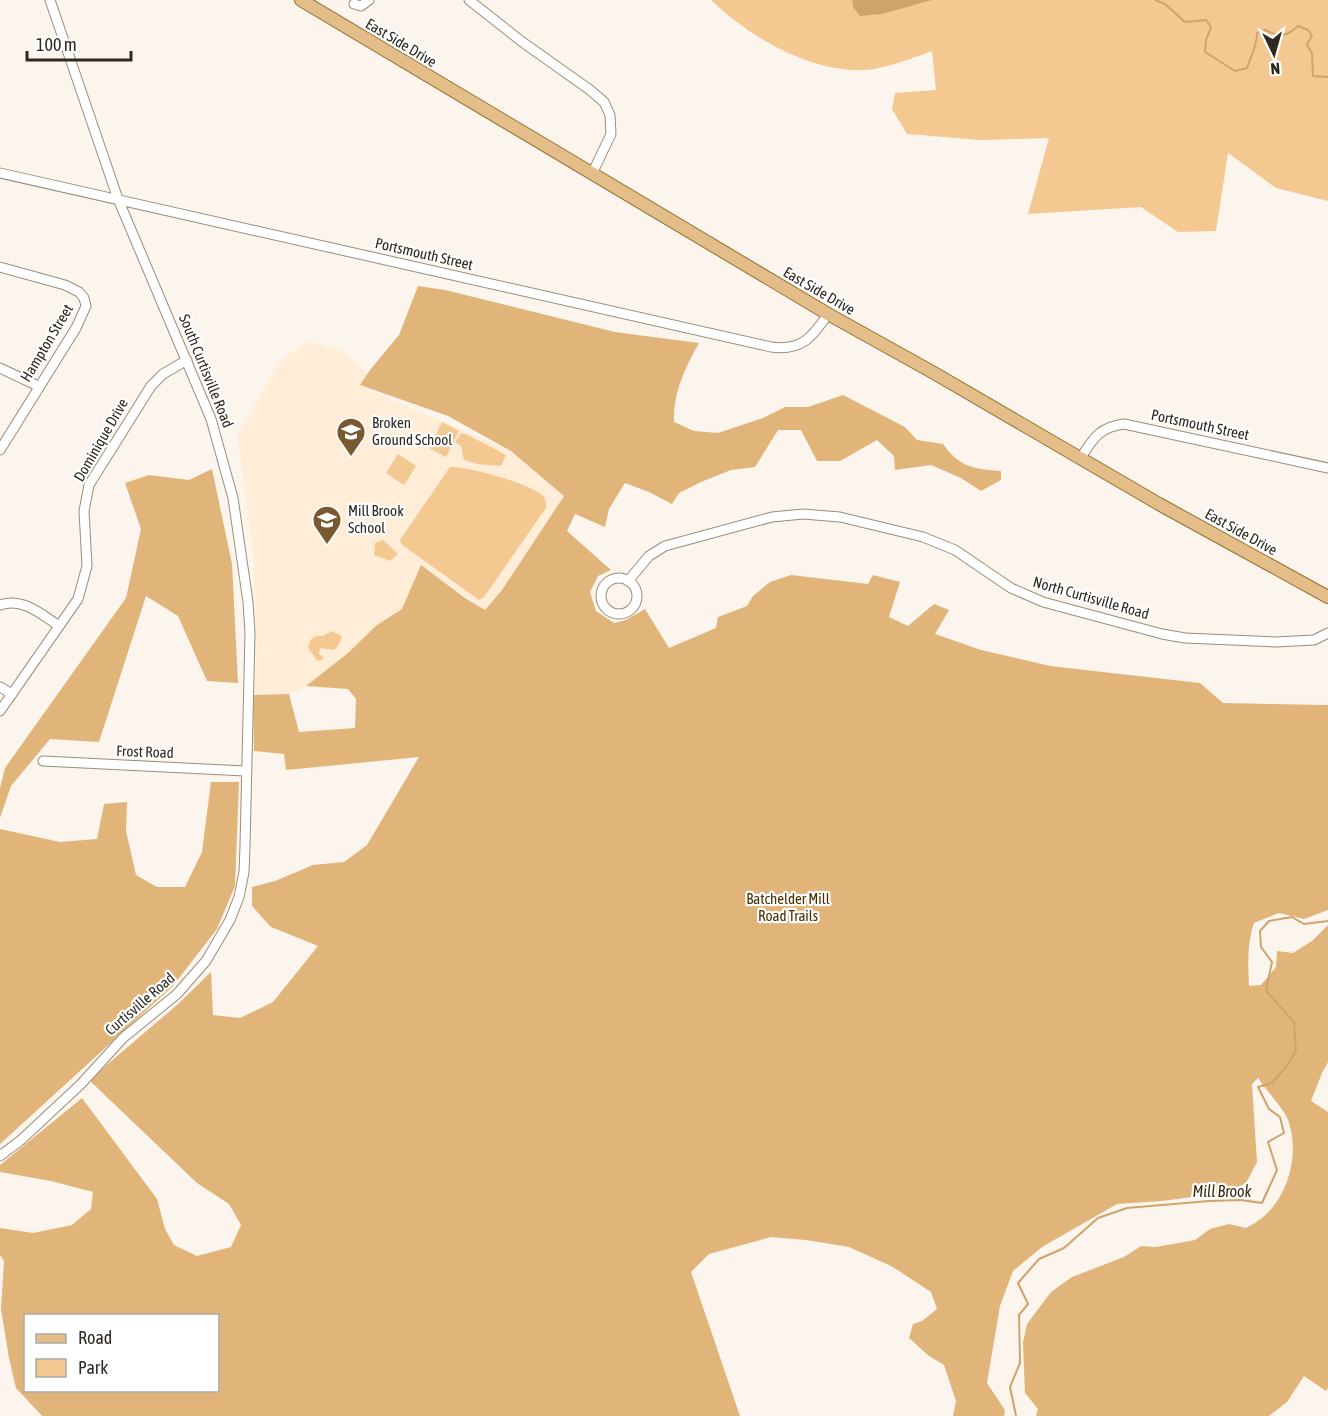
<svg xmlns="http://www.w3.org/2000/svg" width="1328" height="1416" viewBox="0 0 1328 1416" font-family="'Asap Condensed',sans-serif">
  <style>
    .built { fill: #ffedd7 }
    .green { fill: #f4c891 }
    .forest { fill: #e1b47a; fill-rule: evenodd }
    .water { fill: #cfa369 }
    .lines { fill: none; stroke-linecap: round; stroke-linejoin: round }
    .stream { stroke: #cfa369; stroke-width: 2 }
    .minor-casing { stroke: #9c8c79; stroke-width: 11 }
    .major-casing { stroke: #976e32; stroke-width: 14 }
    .minor { stroke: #fff; stroke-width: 9 }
    .major { stroke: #e3be89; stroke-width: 12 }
    .labels { text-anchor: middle; stroke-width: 4.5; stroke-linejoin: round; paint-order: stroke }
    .street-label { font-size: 15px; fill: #2e2820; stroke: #fff }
    .poi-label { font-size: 15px; fill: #2e2820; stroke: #fff; text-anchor: start }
    .park-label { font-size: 15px; fill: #4c2f00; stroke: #fff }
    .water-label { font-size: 16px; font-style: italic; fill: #38260b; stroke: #fff }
  </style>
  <rect width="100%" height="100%" fill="#fcf5ed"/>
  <path class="built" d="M 308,341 L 344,351 L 367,373 L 360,386 L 511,451 L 564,496 L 502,590 L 485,611 L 422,566 L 402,609 L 377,625 L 348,653 L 306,686 L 289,694 L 253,695 L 257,656 L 253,551 L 237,435 L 281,360 Z"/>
  <g class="green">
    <path d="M 711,0 L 852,0 L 853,7 L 932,0 L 1328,0 L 1328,201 L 1276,188 L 1228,153 L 1216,231 L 1178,232 L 1141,207 L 1028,214 L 1049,138 L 981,140 L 907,134 L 892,109 L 895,93 L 936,90 L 932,51 C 917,57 882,69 866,70 C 810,73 751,38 711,0 Z"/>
    <path d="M 442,422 L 459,431 L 446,457 L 429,448 Z"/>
    <path d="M 461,433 L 466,434 L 506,455 L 501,466 L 477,464 L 464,460 L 461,446 L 455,442 Z"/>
    <path d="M 398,454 L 416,466 L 404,485 L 386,473 Z"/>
    <path d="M 450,467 C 470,467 525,482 542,495 C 546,498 546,503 546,508 L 484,597 L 479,600 L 401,544 L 400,540 Z"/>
    <path d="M 383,540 L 398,554 L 390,561 L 374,555 L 375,543 Z"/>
    <path d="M 331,631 L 342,636 L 338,646 L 334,650 L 320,648 L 319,654 L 323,657 L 322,660 L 317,661 L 308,647 L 310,641 L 315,636 L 323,636 Z"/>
  </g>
  <g class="forest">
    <path d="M 418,286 L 445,290 L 615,332 L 699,343 C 685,368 673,393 674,422 L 694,431 L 718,433 L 763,418 L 785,407 L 808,407 L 843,395 L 905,427 L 917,440 L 943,444 C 959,467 974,469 1001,471 L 1001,480 L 981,491 L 961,478 L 931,465 L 895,470 L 894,456 L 877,440 L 840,461 L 817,461 L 801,430 L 778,430 L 755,467 L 731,470 L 701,482 L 679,493 L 672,504 L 649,492 L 625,483 L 609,509 L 605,527 L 575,514 L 567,531 L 611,570 L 598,576 L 590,592 L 596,611 L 614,623 L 626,620 L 645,609 L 669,648 L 716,628 L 718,617 L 747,606 L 753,596 L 770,582 L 791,575 L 868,584 L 873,575 L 900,582 L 889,617 L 908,626 L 934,604 L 949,610 L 935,634 L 981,650 L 1050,666 L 1200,683 L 1223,703 L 1328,705 L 1328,910 L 1304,919 L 1279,913 L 1254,923 C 1247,944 1248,964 1249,986 L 1261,985 L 1276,967 L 1277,951 L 1293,953 L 1312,941 L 1328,925 L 1328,1062 L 1322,1073 L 1311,1101 L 1328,1112 L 1328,1388 L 1326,1391 L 1304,1376 L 1287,1402 L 1269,1416 L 1036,1416 L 1038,1409 L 1025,1393 L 1023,1343 L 1027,1324 L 1051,1292 L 1072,1277 L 1124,1257 L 1141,1246 L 1155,1247 L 1179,1243 L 1195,1240 L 1210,1229 L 1229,1224 L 1246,1228 C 1251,1225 1257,1222 1262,1218 C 1289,1196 1300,1153 1288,1120 C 1283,1108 1266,1090 1258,1078 L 1252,1084 L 1257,1162 L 1246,1183 L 1230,1192 L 1162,1201 L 1117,1204 L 1042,1247 L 1013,1271 L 1000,1306 L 987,1383 L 1005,1410 L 1004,1416 L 953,1416 L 956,1401 L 944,1365 L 929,1356 L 909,1338 L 913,1324 L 922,1321 L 937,1309 L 931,1292 L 893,1267 L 849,1247 L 806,1240 L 771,1237 L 709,1254 L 691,1272 L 740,1416 L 42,1416 L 16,1388 L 9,1358 L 1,1309 L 4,1261 L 0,1255 L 0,1228 L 33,1233 L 72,1225 L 91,1209 L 93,1192 L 51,1181 L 0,1172 L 0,1165 L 82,1098 L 157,1199 L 165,1229 L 174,1245 L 197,1256 L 231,1247 L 241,1225 L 229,1204 L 197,1183 L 89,1080 L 177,1005 L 211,972 L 213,1015 L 240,1018 L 273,1002 L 318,946 L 271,927 L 252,906 L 252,887 L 275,881 L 313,865 L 344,862 L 367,845 L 419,757 L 286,770 L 284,754 L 254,751 L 253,695 L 289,694 L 299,732 L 355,728 L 356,699 L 348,689 L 306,686 L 348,653 L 377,625 L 402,609 L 421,565 L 465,598 L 485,610 L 502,590 L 564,496 L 511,451 L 448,416 L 360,385 L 370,370 L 399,335 ZM 26,1316 L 218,1316 L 218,1390 L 26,1390 Z"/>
    <path d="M 212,469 L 232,564 L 238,683 L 207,681 L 178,616 L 146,596 L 99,742 L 50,739 L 11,786 L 0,818 L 0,788 L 5,768 L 126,598 L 141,529 L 125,483 L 149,475 L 189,480 Z"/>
    <path d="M 211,782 L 239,782 L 235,886 L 217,929 L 172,987 L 0,1144 L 0,829 L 60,842 L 97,839 L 104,804 L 127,802 L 126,831 L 136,875 L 157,887 L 185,887 L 202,852 Z"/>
  </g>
  <path class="water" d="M 852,0 L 932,0 L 882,14 L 860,16 L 853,7 Z"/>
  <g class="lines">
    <g class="stream">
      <path d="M 1155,0 L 1165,4 L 1185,22 L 1206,20 L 1211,27 L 1206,40 L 1205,52 L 1235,71 L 1247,68 C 1251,55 1257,47 1257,33 L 1265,30 C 1279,37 1287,37 1298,26 L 1308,30 L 1312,35 L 1307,45 L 1312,53 L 1313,76 L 1328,77"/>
      <path d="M 1016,1416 L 1010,1387 L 1020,1363 L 1019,1315 L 1028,1304 L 1018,1283 L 1039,1259 L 1064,1248 L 1098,1218 L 1127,1208 L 1209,1201 L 1241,1200 L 1262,1203 L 1277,1170 L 1268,1142 L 1284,1133 L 1280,1117 L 1269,1109 L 1258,1087 L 1272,1083 L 1287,1066 L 1296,1051 L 1294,1022 L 1266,991 L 1272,962 L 1261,947 L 1260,931 L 1269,921 L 1292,917 L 1304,924 L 1328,921"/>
    </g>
    <g class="minor-casing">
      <g id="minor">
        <path d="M 469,0 L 521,41 L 590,90 L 604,102 L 610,115 L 611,134 L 592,174"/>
        <path d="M 354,4 L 361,6 L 369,0"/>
        <path d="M 0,173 L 771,347 C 801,351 812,338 828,314"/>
        <path d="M 0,267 L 65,285 L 79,292 L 84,298 L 86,306 L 76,328 L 0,450"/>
        <path d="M 0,368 L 38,386"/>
        <path d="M 1080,459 C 1093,439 1099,427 1124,424 L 1328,468"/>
        <circle cx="619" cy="596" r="18"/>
        <path d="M 628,581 L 649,556 L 665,546 L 772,517 L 803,514 L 840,517 L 923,537 L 955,550 L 1011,588 L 1043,602 L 1162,634 L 1185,638 L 1276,642 L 1314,640 L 1328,633"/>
        <path d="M 0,605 C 22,597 41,614 59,626"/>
        <path d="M 0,687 L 12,694"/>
        <path d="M 0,711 L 78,599 L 87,566 L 84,511 L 89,485 L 151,386 L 163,374 L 187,360"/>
        <path d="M 43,761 L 245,771"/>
        <path d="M 0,1156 L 21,1140 L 81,1084 L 123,1038 L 177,994 L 206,961 L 230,920 L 239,897 L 244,872 L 245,846 L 250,633 L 248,602 L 233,498 L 211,419 L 118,199 L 50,0"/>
      </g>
    </g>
    <g class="major-casing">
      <path id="major" d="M 301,0 L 828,314 L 934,373 L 1159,504 L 1328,597"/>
    </g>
    <use href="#minor" class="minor"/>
    <use href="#major" class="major"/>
  </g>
  <defs>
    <g id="school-pin" transform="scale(1.5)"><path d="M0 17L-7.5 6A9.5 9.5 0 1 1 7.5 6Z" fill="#79592f" stroke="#fff"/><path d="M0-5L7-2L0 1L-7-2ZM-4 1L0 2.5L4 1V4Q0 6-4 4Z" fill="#fff"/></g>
  </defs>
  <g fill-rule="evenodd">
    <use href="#school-pin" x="351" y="432"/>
    <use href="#school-pin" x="327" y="520"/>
  </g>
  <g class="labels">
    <g class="street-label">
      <text transform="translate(401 43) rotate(31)" y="5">East Side Drive</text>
      <text transform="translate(424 254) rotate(13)" y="5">Portsmouth Street</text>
      <text transform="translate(819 291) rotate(30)" y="5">East Side Drive</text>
      <text transform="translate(47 343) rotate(-59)" y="5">Hampton Street</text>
      <text transform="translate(206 371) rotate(68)" y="5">South Curtisville Road</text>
      <text transform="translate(1200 425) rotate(12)" y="5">Portsmouth Street</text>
      <text transform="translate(101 440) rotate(-60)" y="5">Dominique Drive</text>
      <text transform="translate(1241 532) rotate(29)" y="5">East Side Drive</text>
      <text transform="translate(1091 598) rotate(16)" y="5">North Curtisville Road</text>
      <text transform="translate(145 752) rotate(2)" y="5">Frost Road</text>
      <text transform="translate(140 1004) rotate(-41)" y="5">Curtisville Road</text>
    </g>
    <g class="poi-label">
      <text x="372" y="428">Broken<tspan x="372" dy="17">Ground School</tspan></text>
      <text x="348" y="516">Mill Brook<tspan x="348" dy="17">School</tspan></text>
    </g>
    <g class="park-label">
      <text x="788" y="904">Batchelder Mill<tspan x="788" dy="17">Road Trails</tspan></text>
    </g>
    <g class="water-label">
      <text x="1222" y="1197">Mill Brook</text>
    </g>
  </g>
  <rect x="24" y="1314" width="195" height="78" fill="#ffffff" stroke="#aba9a6" stroke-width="1.5"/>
  <rect x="36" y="1334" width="30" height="9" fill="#e3be89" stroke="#aba9a6" stroke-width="1.5"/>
  <text x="78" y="1344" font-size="18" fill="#2e2820">Road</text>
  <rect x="36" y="1359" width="30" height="18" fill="#f4c891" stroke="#aba9a6" stroke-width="1.5"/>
  <text x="78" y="1374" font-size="18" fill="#2e2820">Park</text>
  <g transform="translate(1274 54) rotate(175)" stroke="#ffffff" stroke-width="4.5" paint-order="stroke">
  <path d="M0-4.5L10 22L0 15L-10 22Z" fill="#2e2820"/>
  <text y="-9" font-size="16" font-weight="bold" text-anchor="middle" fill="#2e2820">N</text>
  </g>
  <path d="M27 51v9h104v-9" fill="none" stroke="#2e2820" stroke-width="3"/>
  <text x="36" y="51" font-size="18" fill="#2e2820" stroke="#ffffff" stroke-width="4.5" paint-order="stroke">100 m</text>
</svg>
